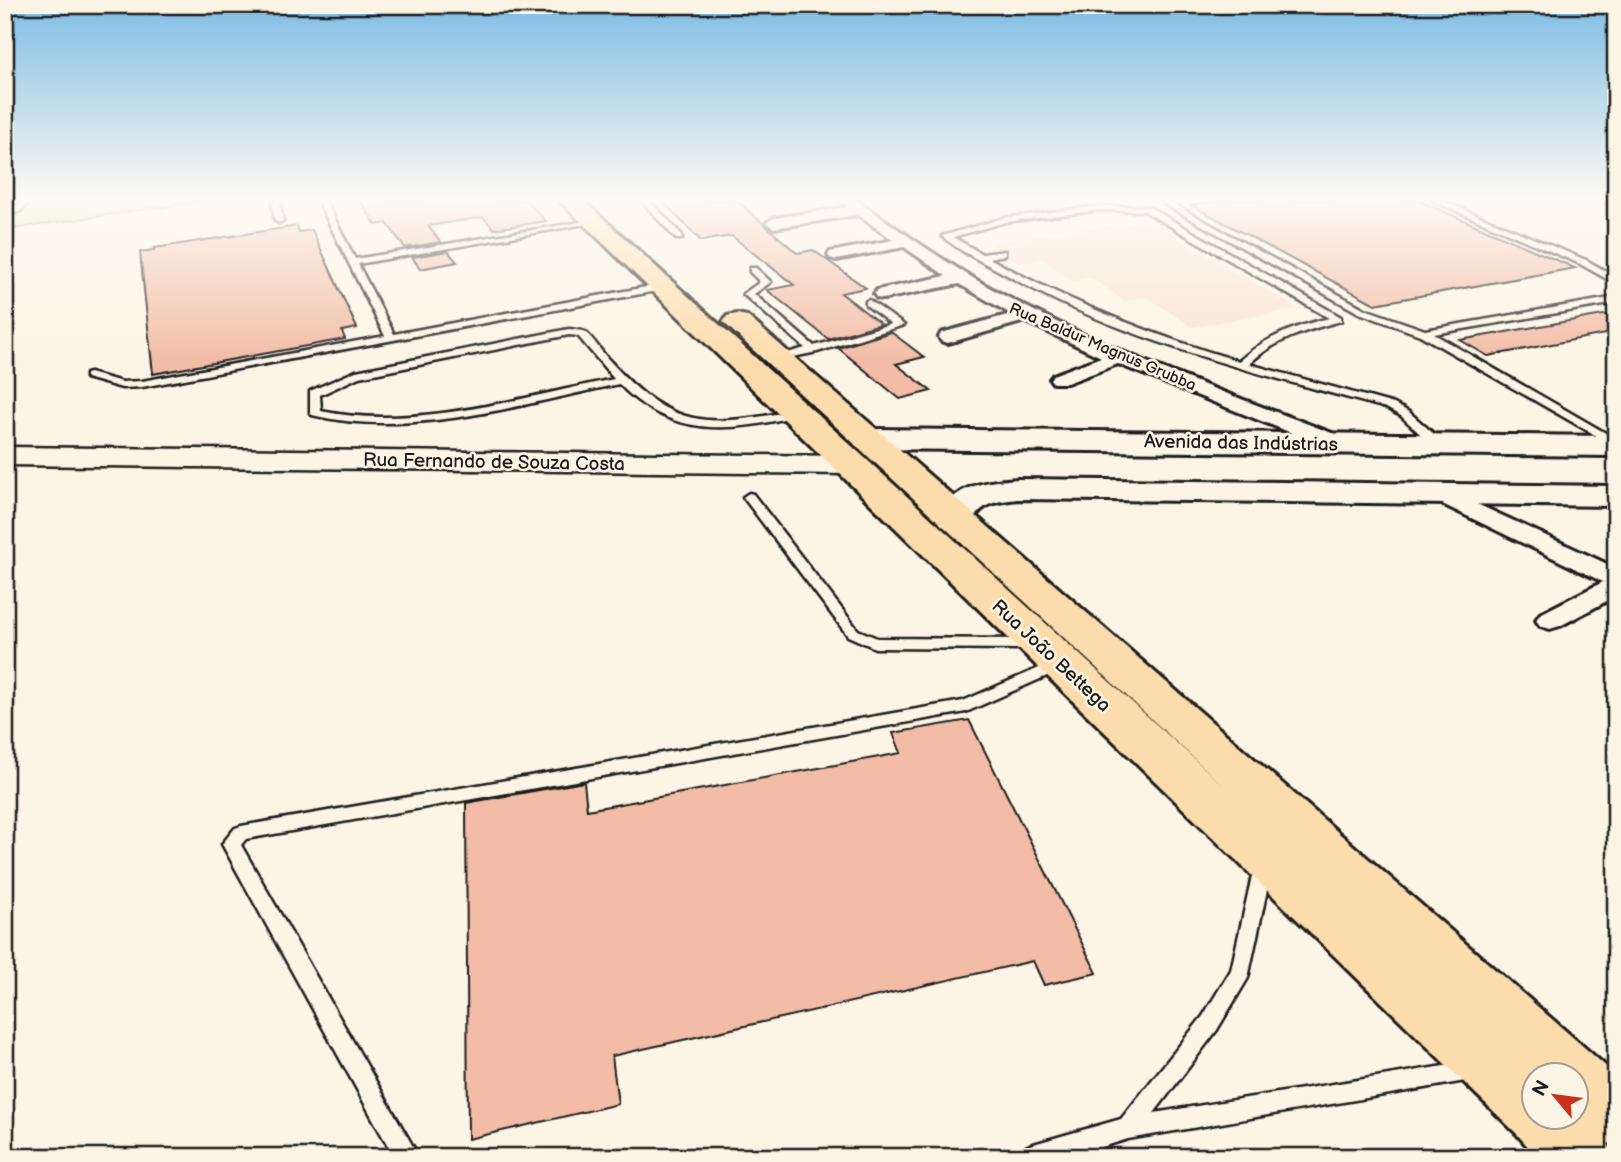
<svg xmlns="http://www.w3.org/2000/svg" width="1621" height="1162" viewBox="0 0 1621 1162" font-family="'Balsamiq Sans',sans-serif">
  <style>
    .built { fill: #f9e4d2 }
    .green { fill: #cfe99f; stroke: #76825e; stroke-width: 2 }
    .building { fill: #f2bca6; stroke: #1c1c1c; stroke-width: 2 }
    .lines { fill: none; stroke-linecap: round; stroke-linejoin: round }
    .service-casing { stroke: #1c1c1c; stroke-width: 5 }
    .minor-casing { stroke: #1c1c1c; stroke-width: 6 }
    .tertiary-casing { stroke: #1c1c1c; stroke-width: 5 }
    .secondary-casing { stroke: #1c1c1c; stroke-width: 6 }
    .primary-casing { stroke: #1c1c1c; stroke-width: 6 }
    .service { fill: #fcf5e5; fill-rule: evenodd }
    .minor { fill: #fcf5e5; fill-rule: evenodd }
    .tertiary { fill: #fcf5e5; fill-rule: evenodd }
    .secondary { fill: #fcf5e5; fill-rule: evenodd }
    .primary { fill: #fcdcac; fill-rule: evenodd }
    .labels { text-anchor: middle; stroke-width: 5; stroke-linejoin: round; paint-order: stroke }
    .far-street-label { font-size: 16px; fill: #1c1c1c; stroke: #fcf5e5 }
    .street-label { font-size: 19px; fill: #1c1c1c; stroke: #fcf5e5 }
  </style>
  <rect width="100%" height="100%" fill="#fcf5e5"/>
  <filter id="ink" filterUnits="userSpaceOnUse"><feTurbulence type="fractalNoise" baseFrequency=".0143" numOctaves="2"/><feDisplacementMap in="SourceGraphic" scale="14" xChannelSelector="R" yChannelSelector="G"/><feConvolveMatrix kernelMatrix="1 2 1 2 8 2 1 2 1" color-interpolation-filters="sRGB"/></filter>
  <g filter="url(#ink)">
    <path class="built" d="M 1149,220 L 1298,309 L 1191,327 L 1147,297 L 1124,301 L 1091,278 L 1072,281 L 1042,259 L 1019,264 L 990,243 Z"/>
    <path class="green" d="M 5,200 L 209,200 L 5,230 Z"/>
    <g class="building">
      <path d="M 360,200 L 526,200 L 546,221 L 494,229 L 483,217 L 428,226 L 441,242 L 405,248 L 387,223 L 376,225 Z"/>
      <path d="M 661,200 L 736,200 L 797,253 L 813,250 L 866,288 L 841,293 L 881,324 L 828,339 L 767,290 L 794,285 L 732,236 L 701,241 Z"/>
      <path d="M 1224,200 L 1417,200 L 1575,268 L 1375,304 L 1191,205 Z"/>
      <path d="M 297,226 L 299,232 L 312,230 L 357,328 L 342,331 L 345,339 L 153,374 L 140,252 L 154,250 L 154,248 Z"/>
      <path d="M 448,251 L 457,262 L 420,269 L 412,257 Z"/>
      <path d="M 1603,315 L 1616,316 L 1616,332 L 1488,356 L 1460,340 Z"/>
      <path d="M 891,332 L 924,357 L 896,364 L 931,391 L 900,399 L 838,348 Z"/>
      <path d="M 969,720 L 1097,973 L 1044,985 L 1033,961 L 612,1056 L 618,1104 L 468,1139 L 466,803 L 584,782 L 587,810 L 901,753 L 893,733 Z"/>
    </g>
    <g class="lines">
      <g class="service-casing">
        <g id="service">
          <path d="M 22,200 L 30,200 L 21,211 L 5,216 L 5,211 L 15,207 Z"/>
          <path d="M 276,200 L 285,200 L 280,204 L 283,221 L 279,223 L 275,221 L 272,203 Z"/>
          <path d="M 641,200 L 649,200 L 682,235 L 682,239 L 676,239 Z"/>
          <path d="M 1166,200 L 1365,309 L 1425,330 L 1616,297 L 1616,303 L 1434,334 L 1616,439 L 1616,447 L 1420,335 L 1359,313 L 1164,204 L 1163,202 Z"/>
          <path d="M 1431,200 L 1441,200 L 1586,260 L 1616,277 L 1616,284 L 1580,264 Z"/>
          <path d="M 1603,200 L 1616,202 L 1616,207 L 1604,202 Z"/>
          <path d="M 323,201 L 327,203 L 355,259 L 593,220 L 597,222 L 358,264 L 394,334 L 662,284 L 667,287 L 662,290 L 142,387 L 122,388 L 86,378 L 86,374 L 90,373 L 122,382 L 142,381 L 385,336 L 319,203 Z"/>
          <path d="M 1100,206 L 1149,207 L 1341,317 L 1341,321 C 1307,330 1275,339 1249,364 L 1394,404 L 1409,412 L 1442,441 L 1442,447 L 1434,447 L 1401,416 L 1386,408 C 1257,373 1123,341 1005,274 C 985,263 960,252 942,236 L 1004,218 ZM 1100,210 L 1144,211 L 1329,318 C 1296,326 1265,337 1239,361 C 1152,335 1069,302 989,258 L 1005,255 L 1005,251 L 982,254 L 953,237 L 1005,222 Z"/>
          <path d="M 750,268 L 756,268 L 771,282 L 754,294 L 814,346 L 891,324 L 866,305 L 866,301 L 869,300 L 904,325 L 817,352 L 774,361 L 774,357 L 805,348 L 743,294 L 760,282 L 750,272 Z"/>
          <path d="M 569,329 C 574,330 581,330 585,332 C 594,339 602,353 610,361 C 672,431 710,427 796,410 L 802,413 L 800,415 C 732,432 672,439 619,384 C 522,404 410,439 312,415 L 310,413 L 310,391 L 356,371 ZM 569,335 L 578,336 L 614,379 C 522,397 415,431 321,411 L 320,395 L 359,377 Z"/>
          <path d="M 749,493 L 753,494 L 858,630 L 877,638 L 1032,639 L 1040,644 L 1032,649 L 875,648 L 848,636 L 743,497 Z"/>
          <path d="M 1060,659 L 1065,660 L 1068,664 L 1065,668 L 966,712 L 246,839 L 241,845 L 419,1157 L 394,1157 L 222,844 L 235,828 L 241,826 L 963,701 Z"/>
          <path d="M 1263,860 L 1270,862 L 1272,867 L 1248,978 L 1217,1030 L 1154,1113 L 1475,1061 L 1483,1064 L 1486,1071 L 1483,1078 L 1128,1139 L 1070,1157 L 1018,1157 L 1022,1149 L 1030,1145 L 1121,1119 L 1203,1016 L 1231,970 L 1254,867 L 1256,862 Z"/>
        </g>
      </g>
      <g class="minor-casing">
        <g id="minor">
          <path d="M 840,200 L 856,200 C 907,235 958,272 1013,300 C 1119,356 1232,395 1345,438 L 1348,443 L 1345,448 L 1329,448 L 1118,364 L 1067,383 L 1053,383 L 1050,379 L 1053,375 L 1101,357 L 1025,321 L 948,343 L 941,341 L 939,337 L 941,333 L 1011,314 L 959,284 L 883,299 L 877,298 L 874,294 L 877,290 L 946,276 L 904,247 L 836,260 L 830,258 L 828,255 L 830,252 L 893,240 L 858,215 L 774,228 L 766,223 L 774,218 L 848,207 Z"/>
          <path d="M 1440,487 L 1616,568 L 1616,596 L 1560,626 L 1550,629 L 1540,626 L 1536,620 L 1540,614 L 1603,582 L 1432,499 L 1428,494 L 1432,489 Z"/>
        </g>
      </g>
      <g class="tertiary-casing">
        <path id="tertiary" d="M 5,447 L 851,456 L 861,459 L 865,465 L 861,471 L 851,474 L 5,465 Z"/>
      </g>
      <g class="secondary-casing">
        <g id="secondary">
          <path d="M 867,429 L 1616,436 L 1616,456 L 867,449 L 856,446 L 851,439 L 856,432 Z"/>
          <path d="M 1018,479 L 1616,486 L 1616,506 L 1018,499 C 991,502 983,503 968,526 L 955,529 L 942,526 L 937,518 C 956,484 982,482 1018,479 Z"/>
        </g>
      </g>
      <g class="primary-casing">
        <path id="primary" d="M 559,200 L 583,200 L 1227,789 L 723,322 L 727,316 L 737,314 L 747,316 L 1616,1075 L 1616,1146 L 1608,1143 L 1614,1157 L 1537,1157 L 1516,1133 ZM 1534,1074 L 1576,1074 L 1576,1116 L 1534,1116 Z"/>
      </g>
      <use href="#service" class="service"/>
      <use href="#minor" class="minor"/>
      <use href="#tertiary" class="tertiary"/>
      <use href="#secondary" class="secondary"/>
      <use href="#primary" class="primary"/>
    </g>
  </g>
  <linearGradient id="sky" x2="0" y2="1"><stop stop-color="#7ebde5"/><stop offset="0.55" stop-color="#fefaf3"/><stop offset="1" stop-color="#fefaf3" stop-opacity="0"/></linearGradient>
  <rect width="1621" height="363" fill="url(#sky)"/>
  <g class="labels">
    <g class="far-street-label">
      <text transform="translate(1103 346) rotate(23)" y="6">Rua Baldur Magnus Grubba</text>
    </g>
    <g class="street-label">
      <text transform="translate(1241 442) rotate(1)" y="7">Avenida das Indústrias</text>
      <text transform="translate(494 461) rotate(1)" y="7">Rua Fernando de Souza Costa</text>
      <text transform="translate(1052 655) rotate(43)" y="7">Rua João Bettega</text>
    </g>
  </g>
  <rect width="1621" height="1162" fill="none" stroke="#fcf5e5" stroke-width="28"/>
  <rect x="14" y="14" width="1593" height="1134" fill="none" stroke="#1c1c1c" stroke-width="2.5" filter="url(#ink)"/>
  <g transform="translate(1555 1096) rotate(299)"><circle r="33" fill="#fcf5e5" stroke="#a29e95" stroke-width="2"/>
  <path d="M0-5L12 26L0 18L-12 26Z" fill="#c8321e"/>
  <text y="-10" font-size="19" font-weight="bold" text-anchor="middle" fill="#1c1c1c">N</text>
  </g>
</svg>
